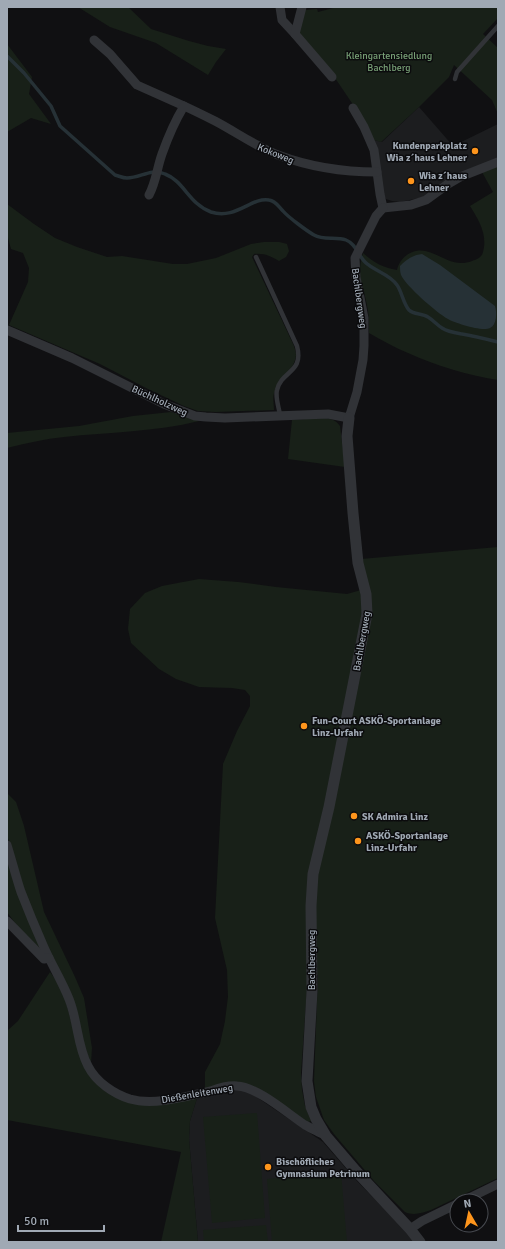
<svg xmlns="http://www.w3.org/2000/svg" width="505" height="1249" viewBox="0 0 505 1249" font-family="Signika,sans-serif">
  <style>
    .built { fill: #1c1d1f }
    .green { fill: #182018 }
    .water { fill: #263136 }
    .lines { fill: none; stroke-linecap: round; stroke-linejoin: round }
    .stream { stroke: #263136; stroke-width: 3.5 }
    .service { stroke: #313337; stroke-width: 4.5 }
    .minor { stroke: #313337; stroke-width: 9 }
    .tertiary { stroke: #313337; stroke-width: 11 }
    .poi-dot { fill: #fe951c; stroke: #0b0b0d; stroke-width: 1.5 }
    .labels { text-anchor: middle; stroke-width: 3; stroke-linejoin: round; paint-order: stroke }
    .park-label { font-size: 10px; fill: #78a076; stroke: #0b0b0d }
    .poi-label { font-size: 10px; font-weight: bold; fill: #a0a9b4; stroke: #0b0b0d; text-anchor: start }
    .street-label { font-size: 10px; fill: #a0a9b4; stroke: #0b0b0d }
  </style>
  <rect width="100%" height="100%" fill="#101012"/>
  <g class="built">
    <path d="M 419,107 L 453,146 L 498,124 L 498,158 L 424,197 L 400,202 L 392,201 L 386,199 L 382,193 L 374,140 L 382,142 Z"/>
    <path d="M 229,1089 L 242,1090 L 252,1094 L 323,1142 L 356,1180 L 404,1229 L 414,1242 L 198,1242 L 189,1139 L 190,1121 L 197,1098 Z"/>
  </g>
  <g class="green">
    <path d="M 78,7 L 128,7 L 151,29 L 189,41 L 208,46 L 226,49 L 216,62 L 208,75 L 156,43 L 110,27 Z"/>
    <path d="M 337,7 L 498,7 L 498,18 L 483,34 L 498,48 L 498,114 L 492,100 L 454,65 L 449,77 L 419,107 L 381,142 L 374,140 L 356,109 L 333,75 L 300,34 L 299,30 L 305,10 L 317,9 L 318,12 Z"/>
    <path d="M 7,44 L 32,77 L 29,94 L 51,124 L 31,118 L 7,132 Z"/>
    <path d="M 498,166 L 498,380 C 467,375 437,366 408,353 C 395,348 382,340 369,333 C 369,324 369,314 367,305 C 363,283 356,277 363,253 C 373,262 383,268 397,270 C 399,261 406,253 416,251 C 435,247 450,270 472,261 C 478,259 482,257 483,252 C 488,234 478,219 470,206 L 493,192 L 482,172 Z"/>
    <path d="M 7,204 L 34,224 L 55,238 L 77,247 L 107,257 L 122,256 L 173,264 L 187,264 L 216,258 L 251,244 L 264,242 L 279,242 L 287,244 L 289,251 L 286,257 L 279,261 C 271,256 264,253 254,254 L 252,257 L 294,346 C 295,349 296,353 296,355 C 295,370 279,378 275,391 C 272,396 274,404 274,410 L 216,412 L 198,411 L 184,406 L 148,389 L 100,364 L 9,325 L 28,282 L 29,268 L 23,253 L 11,249 L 7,234 Z"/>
    <path d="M 171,412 L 199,421 C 155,432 109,432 64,437 C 45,439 26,443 7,448 L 7,433 L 79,426 L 133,416 Z"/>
    <path d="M 323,418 C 331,419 335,419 340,426 L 345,467 L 288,459 L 292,420 Z"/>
    <path d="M 498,547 L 498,1178 L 431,1210 C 421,1213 414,1216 405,1212 L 374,1181 L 334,1134 L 324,1120 L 316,1097 L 314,1081 L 318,975 L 308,974 L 301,1073 L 302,1090 L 305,1106 L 311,1121 L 308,1122 L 254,1088 L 205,1089 L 205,1072 L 220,1044 L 225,1021 L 228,997 L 227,970 L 215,918 L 223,764 L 237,731 L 250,706 L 250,696 L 245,690 L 232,688 L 199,687 L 176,679 L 159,669 L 131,643 L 128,629 L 130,609 L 145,593 L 162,586 L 199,579 L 238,582 L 276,587 L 347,594 L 361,590 L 369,624 L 361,559 Z"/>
    <path d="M 7,793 L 16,802 L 24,826 L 44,912 L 75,977 L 84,998 L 92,1048 L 91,1063 L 33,916 L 14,858 L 7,835 Z"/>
    <path d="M 7,860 L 42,951 L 18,927 L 7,912 Z"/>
    <path d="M 50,972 L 58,983 L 64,995 L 81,1058 L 116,1097 L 197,1098 L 190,1121 L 189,1139 L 198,1242 L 161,1242 L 181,1152 L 7,1120 L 7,1031 L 18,1021 Z"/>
    <path d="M 257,1113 L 265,1218 L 212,1223 L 203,1117 Z"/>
    <path d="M 341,1173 L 347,1242 L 272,1242 L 267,1179 Z"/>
    <path d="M 266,1225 L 268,1242 L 204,1242 L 203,1230 Z"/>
  </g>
  <path class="water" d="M 422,254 L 440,265 L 495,306 C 497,312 497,325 490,328 C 482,332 455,323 448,319 C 437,313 406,286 401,275 C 400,272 400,269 400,266 C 407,259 413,255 422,254 Z"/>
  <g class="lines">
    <path class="stream" d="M 7,56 L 24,73 L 51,106 L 60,126 L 115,175 C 119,176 123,178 127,178 C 141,178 150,168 165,174 C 184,181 189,204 211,212 C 236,220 251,197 269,200 C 276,201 278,206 283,211 C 288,217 307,231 314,235 C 324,241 336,236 346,240 C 356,244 358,255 365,262 C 374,271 390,274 397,285 C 402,292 403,303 409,310 C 414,315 422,313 428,317 C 433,320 437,325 442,328 C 448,332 456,333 462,334 C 474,336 486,339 498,342"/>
    <g class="service">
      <path d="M 455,79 L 457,72 L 498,26"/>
      <path d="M 256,257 L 297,346 C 304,373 282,370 277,390 C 275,397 279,408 280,415"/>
    </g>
    <g class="minor">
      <path d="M 280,7 L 282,20 L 295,34"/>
      <path d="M 302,7 L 295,34 L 332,77"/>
      <path d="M 94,40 L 110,54 L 137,85 L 184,106"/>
      <path d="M 353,108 L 364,127 L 374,150 L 380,194 L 383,208"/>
      <path d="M 149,195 C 156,182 157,168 162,154 C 168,137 175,121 184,106 C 195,111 205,116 215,121 C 236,132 255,146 278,155 C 310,167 343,172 377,172"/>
      <path d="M 383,208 L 411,205 L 426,200 L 448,184 L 460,177 L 498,162"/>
      <path d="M 7,330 L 72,358 L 164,404 L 195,416 L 206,417 L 225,418 L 328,414 L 349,418 L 357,392 L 363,360 L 364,346 L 364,318 L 356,277 L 355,258 L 376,216 L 383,208"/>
      <path d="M 7,845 C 12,861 16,877 21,892 C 28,910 35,927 43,945 C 51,964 62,981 69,999 C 78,1021 77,1046 88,1066 C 96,1082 114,1094 130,1099 C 155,1106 187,1096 211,1091 C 219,1088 228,1085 237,1086 C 258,1087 288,1114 305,1125 C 312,1129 319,1132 326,1136"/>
      <path d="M 7,921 L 44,959 L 49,958"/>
      <path d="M 463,1201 L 498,1184"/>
      <path d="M 410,1229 L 422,1221 L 457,1204"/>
    </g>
    <path class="tertiary" d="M 349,418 L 347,436 L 353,513 L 358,563 L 366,594 L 367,614 L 329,807 L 313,874 L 311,906 L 312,991 L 307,1081 L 311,1107 L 316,1119 L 326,1136 L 356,1171 L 410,1229 L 420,1242"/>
  </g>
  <g class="poi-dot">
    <circle cx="475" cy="151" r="4"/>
    <circle cx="411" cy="181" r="4"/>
    <circle cx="304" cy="726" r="4"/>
    <circle cx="354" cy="816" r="4"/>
    <circle cx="358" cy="841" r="4"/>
    <circle cx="268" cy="1167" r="4"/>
  </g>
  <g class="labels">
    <g class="park-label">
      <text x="389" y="59">Kleingartensiedlung<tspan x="389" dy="12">Bachlberg</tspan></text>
    </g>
    <g class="poi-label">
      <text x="467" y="149" text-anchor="end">Kundenparkplatz<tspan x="467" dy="12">Wia z´haus Lehner</tspan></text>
      <text x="419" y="179">Wia z´haus<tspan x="419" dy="12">Lehner</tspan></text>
      <text x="312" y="724">Fun-Court ASKÖ-Sportanlage<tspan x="312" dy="12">Linz-Urfahr</tspan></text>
      <text x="362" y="820">SK Admira Linz</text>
      <text x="366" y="839">ASKÖ-Sportanlage<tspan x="366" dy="12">Linz-Urfahr</tspan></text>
      <text x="276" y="1165">Bischöfliches<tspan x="276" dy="12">Gymnasium Petrinum</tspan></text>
    </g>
    <g class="street-label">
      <text transform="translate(276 153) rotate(22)" y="4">Kokoweg</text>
      <text transform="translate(360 298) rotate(82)" y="4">Bachlbergweg</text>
      <text transform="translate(160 400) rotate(25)" y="4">Büchlholzweg</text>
      <text transform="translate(361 641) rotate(-80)" y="4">Bachlbergweg</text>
      <text transform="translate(311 960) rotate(-90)" y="4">Bachlbergweg</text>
      <text transform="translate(197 1093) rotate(-10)" y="4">Dießenleitenweg</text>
    </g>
  </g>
  <rect width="505" height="1249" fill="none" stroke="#a0a9b4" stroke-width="16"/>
  <g transform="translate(469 1213) rotate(351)"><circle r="19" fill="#0b0b0d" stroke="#474a50"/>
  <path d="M0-3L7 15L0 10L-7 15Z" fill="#fe951c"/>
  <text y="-6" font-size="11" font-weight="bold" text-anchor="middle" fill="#a0a9b4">N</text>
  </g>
  <path d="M18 1225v6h86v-6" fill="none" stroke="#a0a9b4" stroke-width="2"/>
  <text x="24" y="1225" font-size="12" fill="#a0a9b4" stroke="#0b0b0d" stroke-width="3" paint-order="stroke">50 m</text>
</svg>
